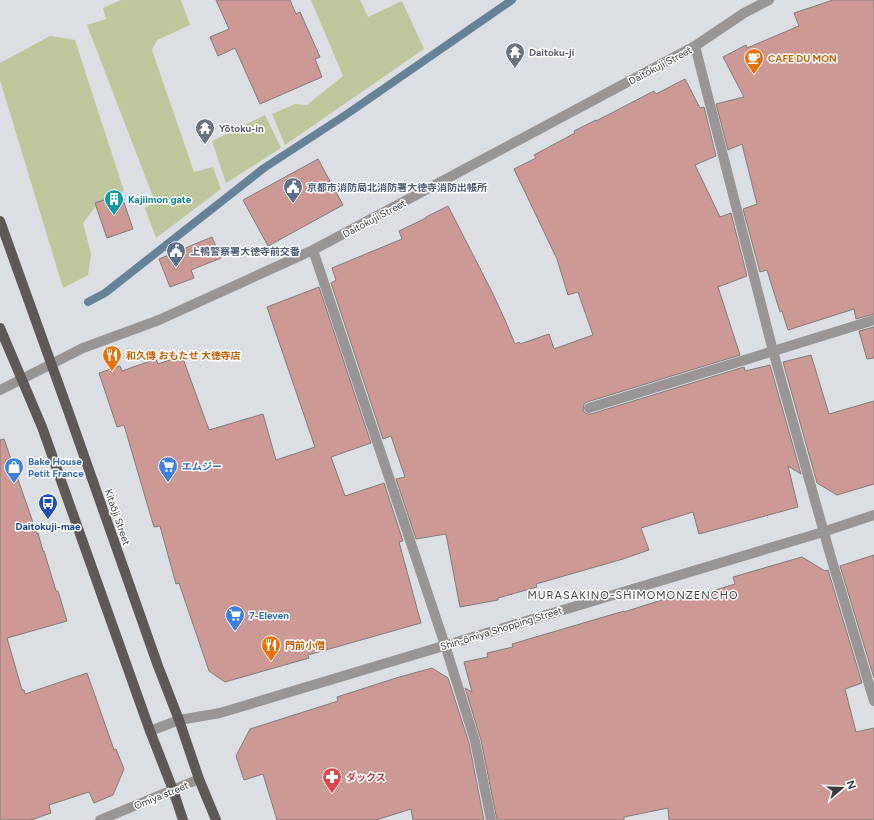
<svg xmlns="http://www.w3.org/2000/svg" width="874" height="820" viewBox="0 0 874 820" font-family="Figtree,'Noto Sans JP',sans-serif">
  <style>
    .green { fill: #bdc79b }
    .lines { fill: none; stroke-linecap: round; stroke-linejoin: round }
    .stream { stroke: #668298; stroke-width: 8 }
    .building { fill: #cc9994; stroke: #817b7a }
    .minor { stroke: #989594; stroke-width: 10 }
    .major { stroke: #5e5857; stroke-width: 10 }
    .labels { text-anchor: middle; stroke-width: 3; stroke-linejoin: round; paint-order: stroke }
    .worship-label { font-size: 10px; font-weight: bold; fill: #5b616d; stroke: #fff; text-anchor: start }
    .food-label { font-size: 10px; font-weight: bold; fill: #c56008; stroke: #fff; text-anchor: start }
    .street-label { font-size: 10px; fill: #3b3d3f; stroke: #fff }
    .service-label { font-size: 10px; font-weight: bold; fill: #4e5e75; stroke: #fff; text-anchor: start }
    .culture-label { font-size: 10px; font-weight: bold; fill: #0d838f; stroke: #fff; text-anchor: start }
    .shop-label { font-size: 10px; font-weight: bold; fill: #366cbe; stroke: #fff; text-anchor: start }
    .transit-label { font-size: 10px; font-weight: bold; fill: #164399; stroke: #fff }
    .health-label { font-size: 10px; font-weight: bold; fill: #be3a42; stroke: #fff; text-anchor: start }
    .neighbourhood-label { font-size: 11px; letter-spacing: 1px; fill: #3b3d3f; stroke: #fff }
  </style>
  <rect width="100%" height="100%" fill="#dbdfe4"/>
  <g class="green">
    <path d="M 121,0 L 181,0 L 190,25 L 157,40 L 152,50 L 194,172 L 213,167 L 221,189 L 156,238 L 145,208 L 155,202 L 87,25 L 106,19 L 103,8 Z"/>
    <path d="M 311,0 L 360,0 L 368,17 L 402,1 L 424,49 L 285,145 L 272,114 L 295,104 L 307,105 L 343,76 Z"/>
    <path d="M 50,36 L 75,40 L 124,191 L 100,201 L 83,223 L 91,254 L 88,275 L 63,288 L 0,80 L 0,63 Z"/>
    <path d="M 265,115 L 281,148 L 226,183 L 212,141 Z"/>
  </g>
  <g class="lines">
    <path class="stream" d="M 88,302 L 105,293 L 264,168 L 347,114 L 512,0"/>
  </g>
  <g class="building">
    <path d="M 216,0 L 290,0 L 296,14 L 300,12 L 320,57 L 315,59 L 322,77 L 260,104 L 235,48 L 218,56 L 210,37 L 229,29 Z"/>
    <path d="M 833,0 L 874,0 L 874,314 L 856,319 L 854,309 L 788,330 L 782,311 L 780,312 L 767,270 L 760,272 L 743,209 L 757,204 L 742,144 L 728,150 L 716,104 L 744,97 L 723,57 L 746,45 L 747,48 L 799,26 L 794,13 Z"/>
    <path d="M 685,79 L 700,108 L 704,107 L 716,156 L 695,165 L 720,217 L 731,213 L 747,276 L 718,287 L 740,355 L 587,402 L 584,404 L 583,410 L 585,413 L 588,414 L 591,414 L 744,367 L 745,371 L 770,365 L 801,474 L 788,466 L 798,507 L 699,534 L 693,512 L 641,528 L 649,550 L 623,559 L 536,584 L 537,587 L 498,598 L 498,600 L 460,607 L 446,534 L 416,539 L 396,479 L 405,477 L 391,436 L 383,439 L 331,283 L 336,280 L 332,268 L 402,239 L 399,231 L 426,218 L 426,217 L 448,206 L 492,292 L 505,320 L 515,344 L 519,342 L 520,344 L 549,334 L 554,349 L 593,335 L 578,292 L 568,295 L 557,259 L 514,169 L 536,158 L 534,155 L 575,133 L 574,131 L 596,120 L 596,121 L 654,91 L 656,94 Z"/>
    <path d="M 318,159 L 343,205 L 268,246 L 243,200 Z"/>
    <path d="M 121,194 L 133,229 L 107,238 L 95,203 Z"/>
    <path d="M 212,237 L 221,258 L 191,270 L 194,278 L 170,287 L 159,259 Z"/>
    <path d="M 319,287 L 371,443 L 331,457 L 345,496 L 384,483 L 403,541 L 399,542 L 421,623 L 308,655 L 309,658 L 225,682 L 209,671 L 179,583 L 176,584 L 160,526 L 154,527 L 124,425 L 117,427 L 99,373 L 120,366 L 122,371 L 156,359 L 158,364 L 182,356 L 209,430 L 263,414 L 276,460 L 315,447 L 267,307 Z"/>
    <path d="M 874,327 L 874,358 L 867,359 L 859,331 Z"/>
    <path d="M 811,355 L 829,414 L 874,401 L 874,484 L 837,495 L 817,483 L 783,362 Z"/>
    <path d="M 4,439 L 37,534 L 38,533 L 43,551 L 44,551 L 56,591 L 58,591 L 67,621 L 7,638 L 22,690 L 24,690 L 25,694 L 87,673 L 114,750 L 116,749 L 124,769 L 113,795 L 94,803 L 89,792 L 49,805 L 51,813 L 31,820 L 0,820 L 0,440 Z"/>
    <path d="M 874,555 L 874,678 L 840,566 Z"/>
    <path d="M 802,557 L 825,571 L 828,570 L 862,683 L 845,689 L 856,732 L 874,728 L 874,820 L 669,820 L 668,808 L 624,817 L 624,820 L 497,820 L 481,740 L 465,688 L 472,692 L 464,662 L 488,657 L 487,653 L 513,647 L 512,644 L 624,611 L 624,612 L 690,591 L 692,597 L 735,584 L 733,577 Z"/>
    <path d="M 432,668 L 448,678 L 469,743 L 484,820 L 413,820 L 411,809 L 376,820 L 277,820 L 263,774 L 244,780 L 236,756 L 250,729 L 338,701 L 337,697 L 396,678 Z"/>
  </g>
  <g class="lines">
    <g class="minor">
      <path d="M 695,46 L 773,351 L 830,554 L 874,701"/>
      <path d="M 313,250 L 445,645 L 475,741 L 491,820"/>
      <path d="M 0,390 L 83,348 L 159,320 L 313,250 L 695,46 L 744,13 L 769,0"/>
      <path d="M 589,408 L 874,320"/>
      <path d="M 150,731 L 179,720 L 220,713 L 823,532 L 874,515"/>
      <path d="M 100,820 L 199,779"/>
    </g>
    <g class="major">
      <path d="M 0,221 L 70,416 L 158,666 L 179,720 L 199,779 L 216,820"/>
      <path d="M 0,328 L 42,427 L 150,731 L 173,790 L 183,820"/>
    </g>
  </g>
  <defs>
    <g id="temple-pin" transform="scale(1)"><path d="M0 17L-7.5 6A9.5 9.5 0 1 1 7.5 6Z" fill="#6b7280" stroke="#fff"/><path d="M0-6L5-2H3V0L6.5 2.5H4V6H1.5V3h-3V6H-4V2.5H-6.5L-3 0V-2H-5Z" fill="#fff"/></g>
    <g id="cafe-pin" transform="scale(1)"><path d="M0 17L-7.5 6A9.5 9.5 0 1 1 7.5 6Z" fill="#e8710a" stroke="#fff"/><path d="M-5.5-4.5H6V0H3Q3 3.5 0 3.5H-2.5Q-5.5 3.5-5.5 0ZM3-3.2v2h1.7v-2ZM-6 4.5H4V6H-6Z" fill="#fff"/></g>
    <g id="civic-pin" transform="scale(1)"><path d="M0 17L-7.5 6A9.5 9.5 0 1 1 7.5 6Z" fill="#5c6f8a" stroke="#fff"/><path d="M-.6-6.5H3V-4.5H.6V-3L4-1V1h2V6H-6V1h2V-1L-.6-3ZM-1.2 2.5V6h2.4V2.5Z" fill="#fff"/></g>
    <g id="building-pin" transform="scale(1)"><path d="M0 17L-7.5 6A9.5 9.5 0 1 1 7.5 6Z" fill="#0f9aa8" stroke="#fff"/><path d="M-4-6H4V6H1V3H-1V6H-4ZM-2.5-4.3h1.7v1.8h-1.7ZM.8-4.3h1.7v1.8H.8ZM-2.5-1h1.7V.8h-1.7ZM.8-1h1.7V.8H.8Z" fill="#fff"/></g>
    <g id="restaurant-pin" transform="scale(1)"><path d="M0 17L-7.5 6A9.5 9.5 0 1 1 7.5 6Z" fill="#e8710a" stroke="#fff"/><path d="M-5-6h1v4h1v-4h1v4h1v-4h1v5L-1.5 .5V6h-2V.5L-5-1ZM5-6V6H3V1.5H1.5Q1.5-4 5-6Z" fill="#fff"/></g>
    <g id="supermarket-pin" transform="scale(1)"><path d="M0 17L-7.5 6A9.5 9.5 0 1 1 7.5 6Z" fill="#3f7fe0" stroke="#fff"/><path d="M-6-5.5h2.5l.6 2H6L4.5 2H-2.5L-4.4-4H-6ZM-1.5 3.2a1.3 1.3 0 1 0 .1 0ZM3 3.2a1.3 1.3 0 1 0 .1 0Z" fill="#fff"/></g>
    <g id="shop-pin" transform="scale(1)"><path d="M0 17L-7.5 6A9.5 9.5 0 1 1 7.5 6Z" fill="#3f7fe0" stroke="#fff"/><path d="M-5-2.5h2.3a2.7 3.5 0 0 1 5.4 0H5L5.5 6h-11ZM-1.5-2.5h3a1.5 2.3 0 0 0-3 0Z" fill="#fff"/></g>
    <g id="bus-pin" transform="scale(1)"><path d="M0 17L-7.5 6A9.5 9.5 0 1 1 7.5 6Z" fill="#1a4fb4" stroke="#fff"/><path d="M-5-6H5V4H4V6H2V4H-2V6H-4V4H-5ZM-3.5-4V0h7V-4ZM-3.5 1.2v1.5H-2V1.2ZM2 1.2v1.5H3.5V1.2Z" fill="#fff"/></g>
    <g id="pharmacy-pin" transform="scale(1)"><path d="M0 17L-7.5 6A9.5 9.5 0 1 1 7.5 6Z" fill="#e0444e" stroke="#fff"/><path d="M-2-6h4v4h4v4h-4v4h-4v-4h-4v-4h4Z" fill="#fff"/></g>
  </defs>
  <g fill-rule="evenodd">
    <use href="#temple-pin" x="515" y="52"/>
    <use href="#cafe-pin" x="754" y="58"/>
    <use href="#temple-pin" x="205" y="128"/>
    <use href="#civic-pin" x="293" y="187"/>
    <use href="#building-pin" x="114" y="199"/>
    <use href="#civic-pin" x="176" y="251"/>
    <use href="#restaurant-pin" x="112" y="355"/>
    <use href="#supermarket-pin" x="168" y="466"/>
    <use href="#shop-pin" x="14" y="467"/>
    <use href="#bus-pin" x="48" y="503"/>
    <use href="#supermarket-pin" x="235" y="615"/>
    <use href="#restaurant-pin" x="271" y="645"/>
    <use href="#pharmacy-pin" x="332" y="777"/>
  </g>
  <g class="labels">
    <g class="worship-label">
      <text x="529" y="56">Daitoku-ji</text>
      <text x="219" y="132">Yōtoku-in</text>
    </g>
    <g class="food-label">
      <text x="768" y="62">CAFE DU MON</text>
      <text x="126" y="359">和久傳 おもたせ 大徳寺店</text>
      <text x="285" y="649">門前小僧</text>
    </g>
    <g class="street-label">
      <text transform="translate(660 65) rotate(-28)" y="4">Daitokuji Street</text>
      <text transform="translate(374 218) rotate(-28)" y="4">Daitokuji Street</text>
      <text transform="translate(118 517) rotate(71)" y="4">Kitaōji Street</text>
      <text transform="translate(501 628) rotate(-17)" y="4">Shin-ōmiya Shopping Street</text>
      <text transform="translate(161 795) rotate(-22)" y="4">Omiya street</text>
    </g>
    <g class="service-label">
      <text x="307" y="191">京都市消防局北消防署大徳寺消防出帳所</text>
      <text x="190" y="255">上鴨警察署大徳寺前交番</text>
    </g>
    <g class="culture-label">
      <text x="128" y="203">Kajiimon gate</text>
    </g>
    <g class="shop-label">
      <text x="28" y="465">Bake House<tspan x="28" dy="12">Petit France</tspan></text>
      <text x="182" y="470">エムジー</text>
      <text x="249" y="619">7-Eleven</text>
    </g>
    <g class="transit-label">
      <text x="48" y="530">Daitokuji-mae</text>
    </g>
    <g class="health-label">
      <text x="346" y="781">ダックス</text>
    </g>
    <g class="neighbourhood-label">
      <text x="633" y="599">MURASAKINO-SHIMOMONZENCHO</text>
    </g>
  </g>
  <g transform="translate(842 788) rotate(71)" stroke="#ffffff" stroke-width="3" paint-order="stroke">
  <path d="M0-3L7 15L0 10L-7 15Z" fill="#3b3d3f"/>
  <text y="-6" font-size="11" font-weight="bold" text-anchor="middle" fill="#3b3d3f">N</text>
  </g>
</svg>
